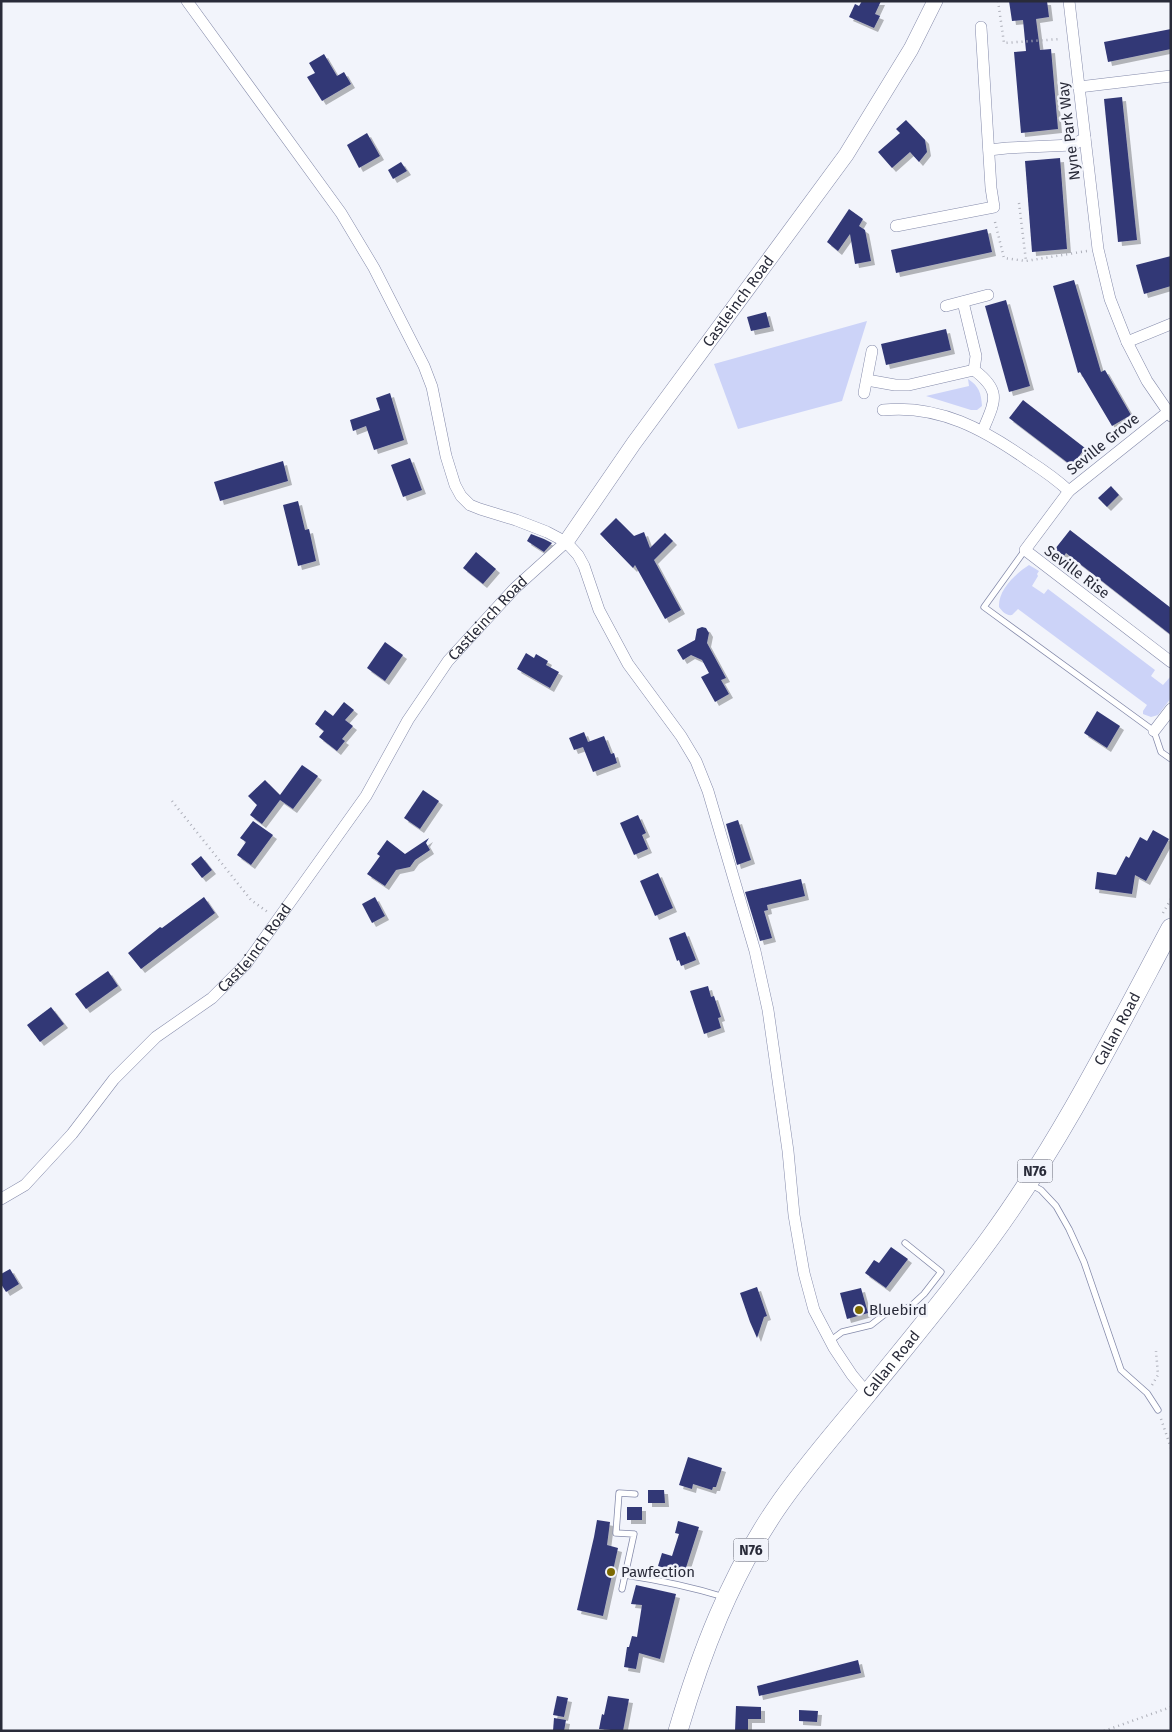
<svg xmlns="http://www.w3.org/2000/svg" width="1172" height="1732" viewBox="0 0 1172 1732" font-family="'Fira Sans',sans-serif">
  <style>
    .green { fill: #ccd3f8 }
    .building { fill: #333876; filter: url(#shadow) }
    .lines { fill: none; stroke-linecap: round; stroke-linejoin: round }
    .service-casing { stroke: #848aaa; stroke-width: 7 }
    .minor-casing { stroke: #848aaa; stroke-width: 12 }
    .tertiary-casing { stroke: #848aaa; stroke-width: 16 }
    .primary-casing { stroke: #848aaa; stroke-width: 20 }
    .path { stroke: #adafb9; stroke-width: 2.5; stroke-dasharray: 1 4; stroke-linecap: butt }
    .service { stroke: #fff; stroke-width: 5.5 }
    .minor { stroke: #fff; stroke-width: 11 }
    .tertiary { stroke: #fff; stroke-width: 15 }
    .primary { stroke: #fff; stroke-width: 19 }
    .poi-dot { fill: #7c6900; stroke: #f2f4fb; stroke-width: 2 }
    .labels { text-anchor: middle; stroke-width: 5; stroke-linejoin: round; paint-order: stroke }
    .shield { fill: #f2f4fb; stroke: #656773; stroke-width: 1 }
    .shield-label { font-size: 14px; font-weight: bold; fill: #292b39 }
    .street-label { font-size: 15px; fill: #292b39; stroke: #f2f4fb }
    .poi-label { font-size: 15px; fill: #292b39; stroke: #f2f4fb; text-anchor: start }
  </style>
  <defs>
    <filter id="shadow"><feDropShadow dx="4" dy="4" stdDeviation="0" flood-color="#0004"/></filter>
  </defs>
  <rect width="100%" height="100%" fill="#f2f4fb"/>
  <g class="green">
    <path d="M 867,321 L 842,401 L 738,429 L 714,364 Z"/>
    <path d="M 968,379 C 979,386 981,393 982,406 L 977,410 L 971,410 L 926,396 L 969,386 Z"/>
    <path d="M 1029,565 L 1039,571 L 1037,574 L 1038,576 L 1032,586 L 1044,594 L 1048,589 L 1155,670 L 1151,676 L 1163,685 L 1171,676 L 1171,698 L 1158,715 L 1151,717 L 1143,714 L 1143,711 L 1147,705 L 1018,609 L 1012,615 C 1006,616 1002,611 999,607 C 998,590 1015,574 1029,565 Z"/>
  </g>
  <g class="building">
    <path d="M 862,1 L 881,1 L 875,14 L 880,16 L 874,28 L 849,17 L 855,4 L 859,6 Z"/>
    <path d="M 1009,1 L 1047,1 L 1049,17 L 1036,19 L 1040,50 L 1051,49 L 1058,129 L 1021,133 L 1014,52 L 1026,51 L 1023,20 L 1012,21 Z"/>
    <path d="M 1171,29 L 1171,49 L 1108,62 L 1104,42 Z"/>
    <path d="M 324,54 L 337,76 L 344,72 L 351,84 L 322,101 L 307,77 L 315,73 L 309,63 Z"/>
    <path d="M 1122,97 L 1137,240 L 1118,242 L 1104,99 Z"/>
    <path d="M 906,120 L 925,140 L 927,152 L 919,162 L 910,152 L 892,168 L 878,152 L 900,133 L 896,129 Z"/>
    <path d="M 367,133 L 380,156 L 359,168 L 347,145 Z"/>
    <path d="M 1060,158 L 1067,249 L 1032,252 L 1025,161 Z"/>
    <path d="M 401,162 L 407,171 L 393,179 L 388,170 Z"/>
    <path d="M 849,209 L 863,219 L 859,226 L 865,230 L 871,261 L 855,264 L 850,234 L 838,251 L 827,242 Z"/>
    <path d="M 987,229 L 992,252 L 896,273 L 891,250 Z"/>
    <path d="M 1171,256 L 1171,286 L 1144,294 L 1136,265 Z"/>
    <path d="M 1074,280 L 1101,372 L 1105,370 L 1131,415 L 1112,426 L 1080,372 L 1078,373 L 1053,286 Z"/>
    <path d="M 1006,300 L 1030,386 L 1009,392 L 985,306 Z"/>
    <path d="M 766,312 L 770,327 L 751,331 L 747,317 Z"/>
    <path d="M 946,329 L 951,350 L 886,365 L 881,344 Z"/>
    <path d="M 390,393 L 404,440 L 374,450 L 366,426 L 353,431 L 350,420 L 380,410 L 376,398 Z"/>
    <path d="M 1023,400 L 1085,448 L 1072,466 L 1009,418 Z"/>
    <path d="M 410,458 L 422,490 L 403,497 L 391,465 Z"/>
    <path d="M 283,461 L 288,481 L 220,501 L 214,482 Z"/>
    <path d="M 1111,486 L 1119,495 L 1107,507 L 1098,498 Z"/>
    <path d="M 298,501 L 305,530 L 309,529 L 316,561 L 298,566 L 283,505 Z"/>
    <path d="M 616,518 L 634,536 L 644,532 L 650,548 L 665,533 L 673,541 L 654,560 L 681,610 L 665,619 L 635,565 L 633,568 L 600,534 Z"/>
    <path d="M 1070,530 L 1171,608 L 1171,635 L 1066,553 L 1064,556 L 1055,549 Z"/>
    <path d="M 531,534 L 544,539 L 552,543 L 544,552 L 527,541 Z"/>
    <path d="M 476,552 L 496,569 L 483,584 L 463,568 Z"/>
    <path d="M 702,627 L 706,628 L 709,633 L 707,643 L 726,678 L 721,680 L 729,694 L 715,702 L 701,677 L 709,673 L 702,660 L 691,655 L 683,660 L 677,650 L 695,640 L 697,629 Z"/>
    <path d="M 385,642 L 403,655 L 385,681 L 367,668 Z"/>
    <path d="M 526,653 L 534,658 L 536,654 L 548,661 L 546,665 L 559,672 L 550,688 L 517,669 Z"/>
    <path d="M 344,702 L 354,710 L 345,720 L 353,726 L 342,739 L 345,741 L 337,751 L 319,737 L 324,731 L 315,724 L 325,710 L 333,716 Z"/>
    <path d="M 1097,711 L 1120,726 L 1107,748 L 1084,733 Z"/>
    <path d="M 584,732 L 588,742 L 604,736 L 611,754 L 614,753 L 617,763 L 593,772 L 583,747 L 574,750 L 569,738 Z"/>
    <path d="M 302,765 L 318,776 L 293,809 L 280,800 L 262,824 L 250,815 L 257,805 L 248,796 L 265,780 L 280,795 Z"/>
    <path d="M 423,790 L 439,801 L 420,829 L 404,818 Z"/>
    <path d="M 638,815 L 646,833 L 642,835 L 648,849 L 634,855 L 620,823 Z"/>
    <path d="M 738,820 L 751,860 L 737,865 L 726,824 Z"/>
    <path d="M 253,821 L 273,835 L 251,865 L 237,855 L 246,842 L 240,838 Z"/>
    <path d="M 1153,830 L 1169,839 L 1146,881 L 1135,875 L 1132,894 L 1095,889 L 1097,872 L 1116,875 L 1126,856 L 1129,858 L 1140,837 L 1147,841 Z"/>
    <path d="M 429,838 L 426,843 L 430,850 L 415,860 L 410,867 L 396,870 L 385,886 L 367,874 L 380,856 L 377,854 L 387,840 L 405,854 Z"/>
    <path d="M 201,856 L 212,870 L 202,878 L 191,864 Z"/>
    <path d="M 658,873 L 673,908 L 655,916 L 640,881 Z"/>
    <path d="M 801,879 L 805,896 L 767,905 L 768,910 L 764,911 L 772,938 L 760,941 L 745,892 Z"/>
    <path d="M 204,897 L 215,913 L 141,969 L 128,953 L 160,927 L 162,928 Z"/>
    <path d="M 375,897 L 385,916 L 372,923 L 362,904 Z"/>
    <path d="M 685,932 L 696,960 L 681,966 L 679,960 L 677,961 L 669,938 Z"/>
    <path d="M 108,971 L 118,986 L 86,1009 L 75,994 Z"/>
    <path d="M 708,986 L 711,997 L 714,996 L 721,1017 L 718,1018 L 721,1028 L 704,1034 L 690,991 Z"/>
    <path d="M 51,1007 L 64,1024 L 40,1042 L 27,1025 Z"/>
    <path d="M 891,1247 L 908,1259 L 886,1288 L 865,1273 L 874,1260 L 879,1263 Z"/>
    <path d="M 10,1269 L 19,1284 L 6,1292 L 1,1284 L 1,1274 Z"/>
    <path d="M 757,1287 L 767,1316 L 764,1317 L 757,1338 L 750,1322 L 740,1293 Z"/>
    <path d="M 861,1288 L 868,1313 L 847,1319 L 840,1293 Z"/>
    <path d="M 688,1457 L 722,1468 L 716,1487 L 713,1487 L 712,1490 L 693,1484 L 692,1489 L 679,1485 Z"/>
    <path d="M 648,1490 L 664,1490 L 665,1503 L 648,1503 Z"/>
    <rect x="627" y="1507" width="15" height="13"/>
    <path d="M 597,1520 L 610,1522 L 607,1545 L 618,1548 L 603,1616 L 577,1610 L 594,1537 Z"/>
    <path d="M 678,1521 L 699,1527 L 684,1574 L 658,1566 L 662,1553 L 672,1556 L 679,1534 L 675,1533 Z"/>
    <path d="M 636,1585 L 676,1594 L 660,1659 L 639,1653 L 636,1669 L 624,1667 L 627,1647 L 629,1647 L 632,1636 L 637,1637 L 642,1605 L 631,1604 Z"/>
    <path d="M 858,1660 L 861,1673 L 759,1696 L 757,1686 Z"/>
    <path d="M 557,1696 L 568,1698 L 564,1717 L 553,1715 Z"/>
    <path d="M 608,1696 L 629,1699 L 623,1731 L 599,1729 L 602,1714 L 604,1715 Z"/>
    <path d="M 736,1706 L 761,1707 L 761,1719 L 748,1719 L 748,1731 L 735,1731 Z"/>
    <path d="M 799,1710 L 818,1711 L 817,1722 L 799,1721 Z"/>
    <path d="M 554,1718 L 566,1720 L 564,1731 L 553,1731 Z"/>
  </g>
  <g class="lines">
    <g class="service-casing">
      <g id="service">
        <path d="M 1025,550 L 984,607 L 1154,731 L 1161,752 L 1171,759"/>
        <path d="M 1030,1184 L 1041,1190 L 1056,1206 L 1069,1229 L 1084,1262 L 1121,1370 L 1147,1393 L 1158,1410"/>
        <path d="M 830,1341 L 842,1332 L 871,1325 L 885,1314 L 901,1311 L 911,1306 L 924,1294 L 941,1272 L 905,1243"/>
        <path d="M 625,1575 C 658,1580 692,1587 724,1597"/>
        <path d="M 622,1589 L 634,1534 L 616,1533 L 619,1493 L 635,1494"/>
      </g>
    </g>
    <g class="minor-casing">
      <g id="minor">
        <path d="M 187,1 L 341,213 L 374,268 L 424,366 L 432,387 L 446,456 L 455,485 L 461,496 L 470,505 L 480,509 L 516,520 L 547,532 L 566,542 L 578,555 L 584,566 L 599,610 L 628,664 L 681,736 L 696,761 L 708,791 L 755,951 L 768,1010 L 788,1151 L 794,1215 L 804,1273 L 814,1310 L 834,1348 L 852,1375 L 867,1393"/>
        <path d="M 1069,1 L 1098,249 L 1110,299 L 1127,342 L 1147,381 L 1171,416"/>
        <path d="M 1079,87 L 1171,76"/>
        <path d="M 989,150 L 1007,148 L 1073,145 L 1085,138"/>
        <path d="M 896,226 L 994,207 L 991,188 L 981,27"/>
        <path d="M 963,302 L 976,356 L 974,370 C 1002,391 995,401 983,430"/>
        <path d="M 946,306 L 988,295"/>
        <path d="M 1127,342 L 1171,324"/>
        <path d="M 867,380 L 895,385 L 909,385 L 974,370"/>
        <path d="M 864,393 L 872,351"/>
        <path d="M 883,410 C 939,404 985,430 1029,461 C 1043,470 1057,480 1069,491 L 1168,412"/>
        <path d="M 1069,491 L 1025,550 L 1171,662"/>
        <path d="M 1154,731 L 1171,709"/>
        <path id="s1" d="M 1,1199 L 25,1185 L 72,1134 L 114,1079 L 156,1037 L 212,998 L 246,964 L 366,796 L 408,720 L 448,661 L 515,588 L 566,542"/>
      </g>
    </g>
    <g class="tertiary-casing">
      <g id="tertiary">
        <path id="s2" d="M 566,542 L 634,443 L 846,155 L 911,49 L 935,1"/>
      </g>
    </g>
    <g class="primary-casing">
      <g id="primary">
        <path id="s3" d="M 678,1731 C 701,1653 730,1577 776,1509 C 803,1469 836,1432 867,1394 C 909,1342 952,1291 991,1237 C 1061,1141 1115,1033 1171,928"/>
      </g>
    </g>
    <g class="path">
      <path d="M 998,1 L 1004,43 L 1060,39"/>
      <path d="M 1019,203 L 1026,261"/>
      <path d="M 995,222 L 1004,258 L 1026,261 L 1087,251"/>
      <path d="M 172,801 L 251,900 L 269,913"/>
      <path d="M 1163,913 L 1171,899"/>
      <path d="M 1152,1385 L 1158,1375 L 1156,1351"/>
      <path d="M 1161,1419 L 1171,1448"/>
      <path d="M 1104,1731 L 1171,1707"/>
    </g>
    <use href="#service" class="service"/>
    <use href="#minor" class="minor"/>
    <use href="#tertiary" class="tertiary"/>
    <use href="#primary" class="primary"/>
  </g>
  <g class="poi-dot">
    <circle cx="859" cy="1310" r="5"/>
    <circle cx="611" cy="1572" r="5"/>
  </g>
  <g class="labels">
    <g class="shield">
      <rect x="1017.5" y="1159.5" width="35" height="23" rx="4"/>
      <rect x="733.5" y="1538.5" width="35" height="23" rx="4"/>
    </g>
    <g class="shield-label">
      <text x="1035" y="1176">N76</text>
      <text x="751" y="1555">N76</text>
    </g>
    <g class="street-label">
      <text transform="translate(1069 131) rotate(-97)" y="5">Nyne Park Way</text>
      <text dy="5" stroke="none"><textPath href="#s2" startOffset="296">Castleinch Road</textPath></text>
      <text transform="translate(1103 444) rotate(-39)" y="5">Seville Grove</text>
      <text transform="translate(1077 572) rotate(37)" y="5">Seville Rise</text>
      <text dy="5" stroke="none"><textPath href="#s1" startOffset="765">Castleinch Road</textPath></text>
      <text dy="5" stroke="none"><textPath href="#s1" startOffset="360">Castleinch Road</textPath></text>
      <text dy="5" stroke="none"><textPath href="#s3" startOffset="834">Callan Road</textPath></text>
      <text dy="5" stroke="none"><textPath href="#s3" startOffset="429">Callan Road</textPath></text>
    </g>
    <g class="poi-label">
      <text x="869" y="1315">Bluebird</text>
      <text x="621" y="1577">Pawfection</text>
    </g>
  </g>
  <rect width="1172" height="1732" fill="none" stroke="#292b39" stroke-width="5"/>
</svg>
